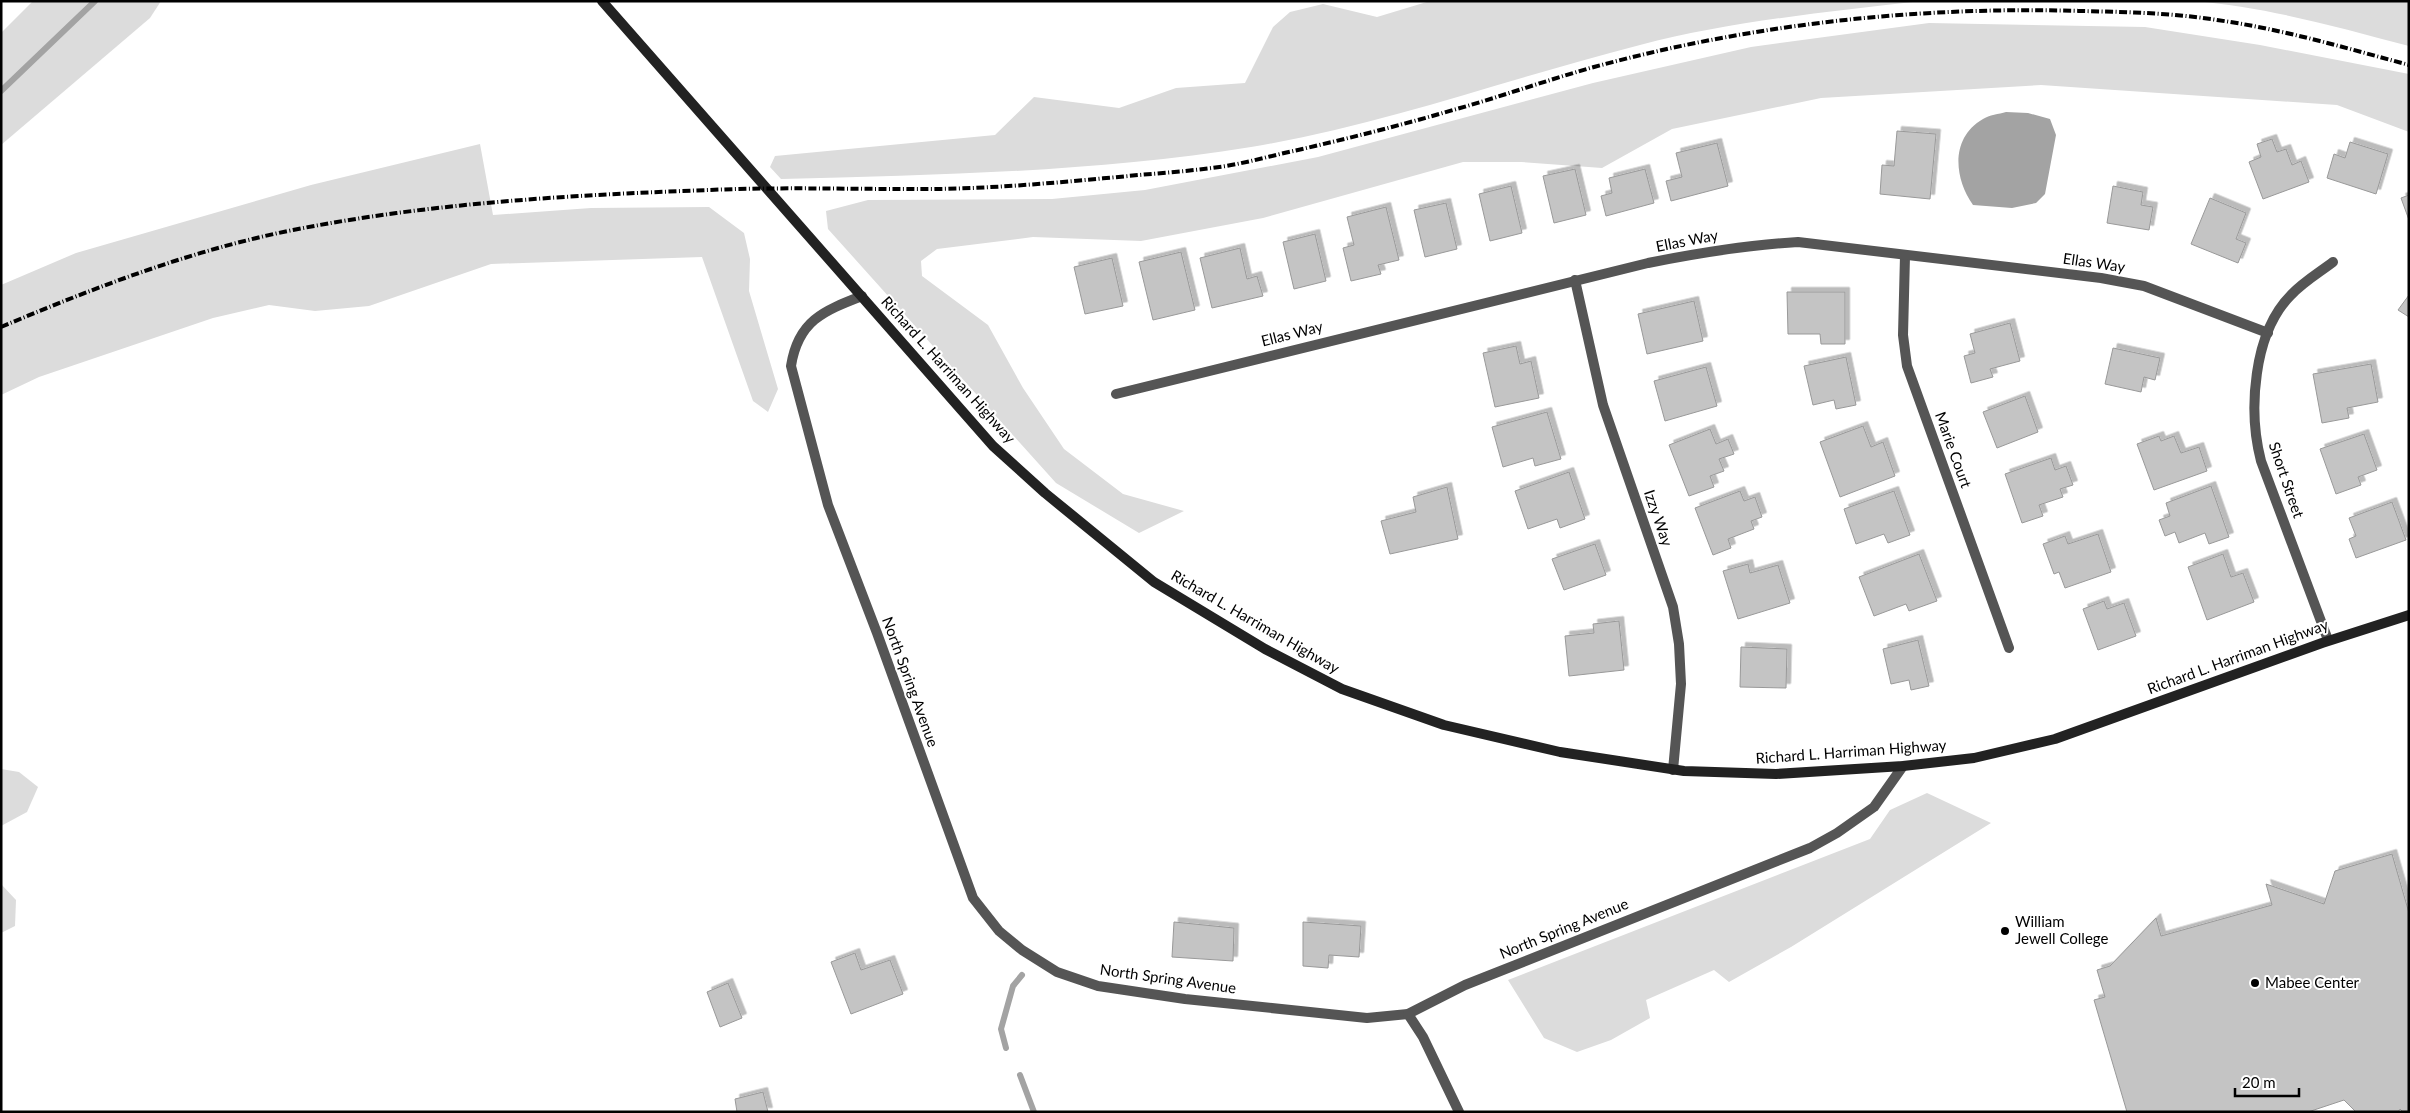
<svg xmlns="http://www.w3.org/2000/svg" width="2410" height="1113" viewBox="0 0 2410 1113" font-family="Lato,sans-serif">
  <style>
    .green { fill: #dcdcdc }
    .water { fill: #a3a3a3 }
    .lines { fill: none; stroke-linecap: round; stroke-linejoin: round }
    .stream { stroke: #a3a3a3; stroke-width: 6 }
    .building { fill: #c4c4c4; stroke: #999; filter: url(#shadow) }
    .minor { stroke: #555; stroke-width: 10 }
    .secondary { stroke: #222; stroke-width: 10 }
    .rail { stroke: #000; stroke-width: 4; stroke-dasharray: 8 2.5 1 2.5; stroke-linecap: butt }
    .poi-dot { fill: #000; stroke: #fff; stroke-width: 2 }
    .labels { text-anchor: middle; stroke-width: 4; stroke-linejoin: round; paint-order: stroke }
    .street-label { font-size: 15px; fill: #000; stroke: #fff }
    .poi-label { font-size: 15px; fill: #000; stroke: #fff; text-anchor: start }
  </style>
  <defs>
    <filter id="shadow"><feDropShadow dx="4.5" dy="-4.5" stdDeviation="0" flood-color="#0004"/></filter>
  </defs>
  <rect width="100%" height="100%" fill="#fff"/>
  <g class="green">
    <path d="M 33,1 L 161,1 L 150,18 L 1,145 L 1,33 Z"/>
    <path d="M 1430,1 L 1922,1 C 1827,12 1732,21 1640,45 C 1510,78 1384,125 1251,147 C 1096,172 938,175 781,179 L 770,167 L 775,156 L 995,135 L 1034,97 L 1119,108 L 1176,88 L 1245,83 L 1273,27 L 1290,12 L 1323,4 L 1377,17 Z"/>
    <path d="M 2193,1 L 2409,1 L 2409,46 C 2337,27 2267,7 2193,1 Z"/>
    <path d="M 1929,23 L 2145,27 L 2260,45 L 2409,74 L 2409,132 L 2337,105 L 2041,85 L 1821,98 L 1672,129 L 1602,168 L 1521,162 L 1463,162 L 1263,218 L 1141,241 L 1033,237 L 937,249 L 921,261 L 922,276 L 988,325 L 1023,388 L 1064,449 L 1123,494 L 1184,511 L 1139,533 L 1056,483 L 828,229 L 826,211 L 868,200 L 1052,199 L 1145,190 L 1318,157 L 1593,83 L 1751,47 Z"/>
    <path d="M 480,144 L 493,215 L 591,208 L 709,207 L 744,233 L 750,259 L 749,291 L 778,389 L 768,412 L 753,401 L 702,257 L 491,264 L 369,306 L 315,311 L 269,305 L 213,318 L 39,377 L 1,395 L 1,285 L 76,253 L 311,185 Z"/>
    <path d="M 1,769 L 19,772 L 38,787 L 27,812 L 1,826 Z"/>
    <path d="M 1927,793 L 1991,823 L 1791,947 L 1729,982 L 1714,970 L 1646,1000 L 1650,1018 L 1611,1040 L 1577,1052 L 1544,1038 L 1508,980 L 1870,839 L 1890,810 Z"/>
    <path d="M 1,884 L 16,900 L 15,926 L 1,933 Z"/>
  </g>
  <path class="water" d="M 2006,112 L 2028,113 L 2050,119 L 2056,135 L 2045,194 L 2036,203 L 2012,208 L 1973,205 C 1954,178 1950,138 1983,119 C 1989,115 1999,114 2006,112 Z"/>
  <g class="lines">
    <g class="stream">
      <path d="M 1,91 L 95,1"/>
      <path d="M 1006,1048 L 1001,1029 L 1013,986 L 1022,975"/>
      <path d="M 1020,1075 L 1034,1112"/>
    </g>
  </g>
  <g class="building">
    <path d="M 1897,131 L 1936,134 L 1930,199 L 1880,194 L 1882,165 L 1894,166 Z"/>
    <path d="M 2272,139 L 2277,152 L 2286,149 L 2292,165 L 2301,161 L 2309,182 L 2263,199 L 2249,162 L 2261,157 L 2257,144 Z"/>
    <path d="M 2350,142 L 2388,154 L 2376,194 L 2327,178 L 2334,154 L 2345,158 Z"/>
    <path d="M 1717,143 L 1728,186 L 1671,201 L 1666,181 L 1682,177 L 1676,153 Z"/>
    <path d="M 1575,169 L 1586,215 L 1554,223 L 1543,176 Z"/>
    <path d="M 1645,169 L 1654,203 L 1606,216 L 1601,196 L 1612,193 L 1609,178 Z"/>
    <path d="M 1511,186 L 1522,233 L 1490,241 L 1479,194 Z"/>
    <path d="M 2113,186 L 2143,192 L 2141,205 L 2153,207 L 2149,230 L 2107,223 Z"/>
    <path d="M 2409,195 L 2409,220 L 2401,198 Z"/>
    <path d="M 2210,198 L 2246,213 L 2236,239 L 2246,243 L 2238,263 L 2191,244 Z"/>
    <path d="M 1446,203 L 1457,249 L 1425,257 L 1414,210 Z"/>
    <path d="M 1386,207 L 1399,260 L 1378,265 L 1381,274 L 1351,281 L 1343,248 L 1354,245 L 1347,217 Z"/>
    <path d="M 1315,234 L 1326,281 L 1294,289 L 1283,242 Z"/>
    <path d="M 1240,248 L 1247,279 L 1257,276 L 1263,296 L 1212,308 L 1200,258 Z"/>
    <path d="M 1181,252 L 1195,310 L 1153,320 L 1139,262 Z"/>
    <path d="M 1112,258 L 1123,306 L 1085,314 L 1074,267 Z"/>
    <path d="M 1787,292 L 1845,292 L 1845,344 L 1821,344 L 1820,334 L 1788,334 Z"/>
    <path d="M 2409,295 L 2409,317 L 2398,310 Z"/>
    <path d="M 1694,301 L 1703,341 L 1647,354 L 1638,314 Z"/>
    <path d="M 2010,323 L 2020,361 L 1990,369 L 1993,377 L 1971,383 L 1964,356 L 1975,353 L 1970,334 Z"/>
    <path d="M 1516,346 L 1520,364 L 1531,361 L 1539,398 L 1495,407 L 1483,353 Z"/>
    <path d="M 2113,348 L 2160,358 L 2155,380 L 2144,377 L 2141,392 L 2105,384 Z"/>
    <path d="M 1846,357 L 1856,405 L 1836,409 L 1834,400 L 1813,405 L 1804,366 Z"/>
    <path d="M 2371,364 L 2378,402 L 2347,408 L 2349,418 L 2322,423 L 2313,374 Z"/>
    <path d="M 1706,367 L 1717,406 L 1665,421 L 1654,381 Z"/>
    <path d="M 2025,396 L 2038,432 L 1997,448 L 1983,412 Z"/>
    <path d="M 1547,412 L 1561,459 L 1535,466 L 1533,458 L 1503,467 L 1492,427 Z"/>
    <path d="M 1863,426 L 1871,447 L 1883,442 L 1895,476 L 1840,497 L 1820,442 Z"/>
    <path d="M 1710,429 L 1716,444 L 1728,439 L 1734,454 L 1719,459 L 1724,471 L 1710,476 L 1714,487 L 1689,496 L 1669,445 Z"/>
    <path d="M 2364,434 L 2377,470 L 2358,477 L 2361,485 L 2336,494 L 2320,449 Z"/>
    <path d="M 2159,436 L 2161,441 L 2174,436 L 2181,453 L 2199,447 L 2207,471 L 2154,490 L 2137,444 Z"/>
    <path d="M 2051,458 L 2055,470 L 2066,466 L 2073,485 L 2060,489 L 2063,497 L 2039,505 L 2043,516 L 2022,523 L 2005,474 Z"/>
    <path d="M 1569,472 L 1585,519 L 1560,528 L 1557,519 L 1528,529 L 1515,491 Z"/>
    <path d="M 2211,486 L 2229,537 L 2209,544 L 2205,533 L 2179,543 L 2175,532 L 2165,536 L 2159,520 L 2170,516 L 2166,503 Z"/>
    <path d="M 1447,487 L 1458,539 L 1390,554 L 1381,521 L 1416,512 L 1413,497 Z"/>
    <path d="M 1740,491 L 1744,501 L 1755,497 L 1762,517 L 1751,521 L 1754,529 L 1728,539 L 1731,548 L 1713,555 L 1695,508 Z"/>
    <path d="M 1894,491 L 1910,535 L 1888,543 L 1884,534 L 1856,544 L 1844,509 Z"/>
    <path d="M 2392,502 L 2406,540 L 2356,558 L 2349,539 L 2356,536 L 2349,518 Z"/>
    <path d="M 2098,534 L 2111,572 L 2065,588 L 2059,572 L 2054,574 L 2043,544 L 2065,536 L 2068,544 Z"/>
    <path d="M 1595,544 L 1606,575 L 1564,590 L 1552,559 Z"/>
    <path d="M 1919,554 L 1937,601 L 1909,611 L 1906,604 L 1874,616 L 1859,577 Z"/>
    <path d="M 2223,554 L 2231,577 L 2243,573 L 2254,602 L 2207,620 L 2188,567 Z"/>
    <path d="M 1748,564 L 1750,573 L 1778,565 L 1790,603 L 1738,619 L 1723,571 Z"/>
    <path d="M 2104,601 L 2107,609 L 2124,603 L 2136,636 L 2098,650 L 2083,609 Z"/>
    <path d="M 1619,621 L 1624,670 L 1569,676 L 1565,636 L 1594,633 L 1593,624 Z"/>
    <path d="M 1918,640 L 1929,686 L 1911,690 L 1909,680 L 1891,684 L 1883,649 Z"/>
    <path d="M 1741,647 L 1787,649 L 1786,688 L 1740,687 Z"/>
    <path d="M 2392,854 L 2409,913 L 2409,1112 L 2403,1112 L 2400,1109 L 2398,1112 L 2356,1112 L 2344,1100 L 2308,1112 L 2127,1112 L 2094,1000 L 2105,997 L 2097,970 L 2110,966 L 2156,918 L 2161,936 L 2272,905 L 2266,884 L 2324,904 L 2335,871 Z"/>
    <path d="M 1174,922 L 1234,928 L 1233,961 L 1172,957 Z"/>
    <path d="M 1303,922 L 1361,926 L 1359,957 L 1329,955 L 1328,968 L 1303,966 Z"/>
    <path d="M 855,953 L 861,970 L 890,960 L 903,994 L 851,1014 L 831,962 Z"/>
    <path d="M 728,983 L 742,1018 L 720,1027 L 707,992 Z"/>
    <path d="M 763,1092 L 768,1112 L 737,1112 L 735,1099 Z"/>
  </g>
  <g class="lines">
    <g class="minor">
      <path d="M 1905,256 L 1903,335 L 1907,366 L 2009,648"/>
      <path d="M 1575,280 L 1603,405 L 1673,607 L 1679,644 L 1681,684 L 1673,770"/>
      <path d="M 862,296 C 823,311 798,321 791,366 L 828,505 L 877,633 L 973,898 L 999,931 L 1022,950 L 1057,972 L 1098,986 L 1185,999 L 1367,1018 L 1408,1014 L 1465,985 L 1810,848 L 1837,833 L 1874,807 L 1903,766"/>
      <path d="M 1116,394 L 1648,263 C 1698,253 1747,245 1798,242 L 2101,278 L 2144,286 L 2268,333"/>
      <path d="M 2328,640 L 2261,461 C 2248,411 2253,333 2291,295 C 2303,282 2320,272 2333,262"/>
      <path d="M 1408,1014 L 1423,1037 L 1459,1112"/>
    </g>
    <path class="secondary" d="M 602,1 L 993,446 L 1045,493 L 1154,582 L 1265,649 L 1342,689 L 1444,725 L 1560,752 L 1684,771 L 1776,774 L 1903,766 L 1974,758 L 2055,739 L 2322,643 L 2409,615"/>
    <path class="rail" d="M 1,327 C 96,287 192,250 293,230 C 430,203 570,195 709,190 C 775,187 841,189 906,189 C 980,190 1054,183 1128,176 C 1160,173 1193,171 1226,166 C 1250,162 1274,155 1298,150 C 1350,138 1402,125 1453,110 C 1500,97 1547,80 1594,67 C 1752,24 1918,6 2082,11 C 2127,12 2173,13 2217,20 C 2282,29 2346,48 2409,65"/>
  </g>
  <g class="poi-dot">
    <circle cx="2005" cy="931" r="5"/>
    <circle cx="2255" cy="983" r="5"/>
  </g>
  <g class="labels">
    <g class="street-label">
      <text transform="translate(1687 241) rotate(-11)" y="5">Ellas Way</text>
      <text transform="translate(2094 263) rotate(8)" y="5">Ellas Way</text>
      <text transform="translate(1292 334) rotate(-14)" y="5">Ellas Way</text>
      <text transform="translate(948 370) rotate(48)" y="5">Richard L. Harriman Highway</text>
      <text transform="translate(1953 450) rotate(70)" y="5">Marie Court</text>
      <text transform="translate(2286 480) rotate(71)" y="5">Short Street</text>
      <text transform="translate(1658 518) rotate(71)" y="5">Izzy Way</text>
      <text transform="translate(1255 622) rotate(30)" y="5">Richard L. Harriman Highway</text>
      <text transform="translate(2238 657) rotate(-20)" y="5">Richard L. Harriman Highway</text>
      <text transform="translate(910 682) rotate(70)" y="5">North Spring Avenue</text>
      <text transform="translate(1851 752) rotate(-4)" y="5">Richard L. Harriman Highway</text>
      <text transform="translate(1564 929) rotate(-22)" y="5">North Spring Avenue</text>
      <text transform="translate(1168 979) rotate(8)" y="5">North Spring Avenue</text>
    </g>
    <g class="poi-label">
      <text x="2015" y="927">William<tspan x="2015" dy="17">Jewell College</tspan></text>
      <text x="2265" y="988">Mabee Center</text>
    </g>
  </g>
  <rect width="2410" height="1113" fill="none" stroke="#000000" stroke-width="5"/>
  <path d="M2235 1088v8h64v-8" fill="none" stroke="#000000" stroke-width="2.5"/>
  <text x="2242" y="1088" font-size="15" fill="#000000" stroke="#ffffff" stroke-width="4" paint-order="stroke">20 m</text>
</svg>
